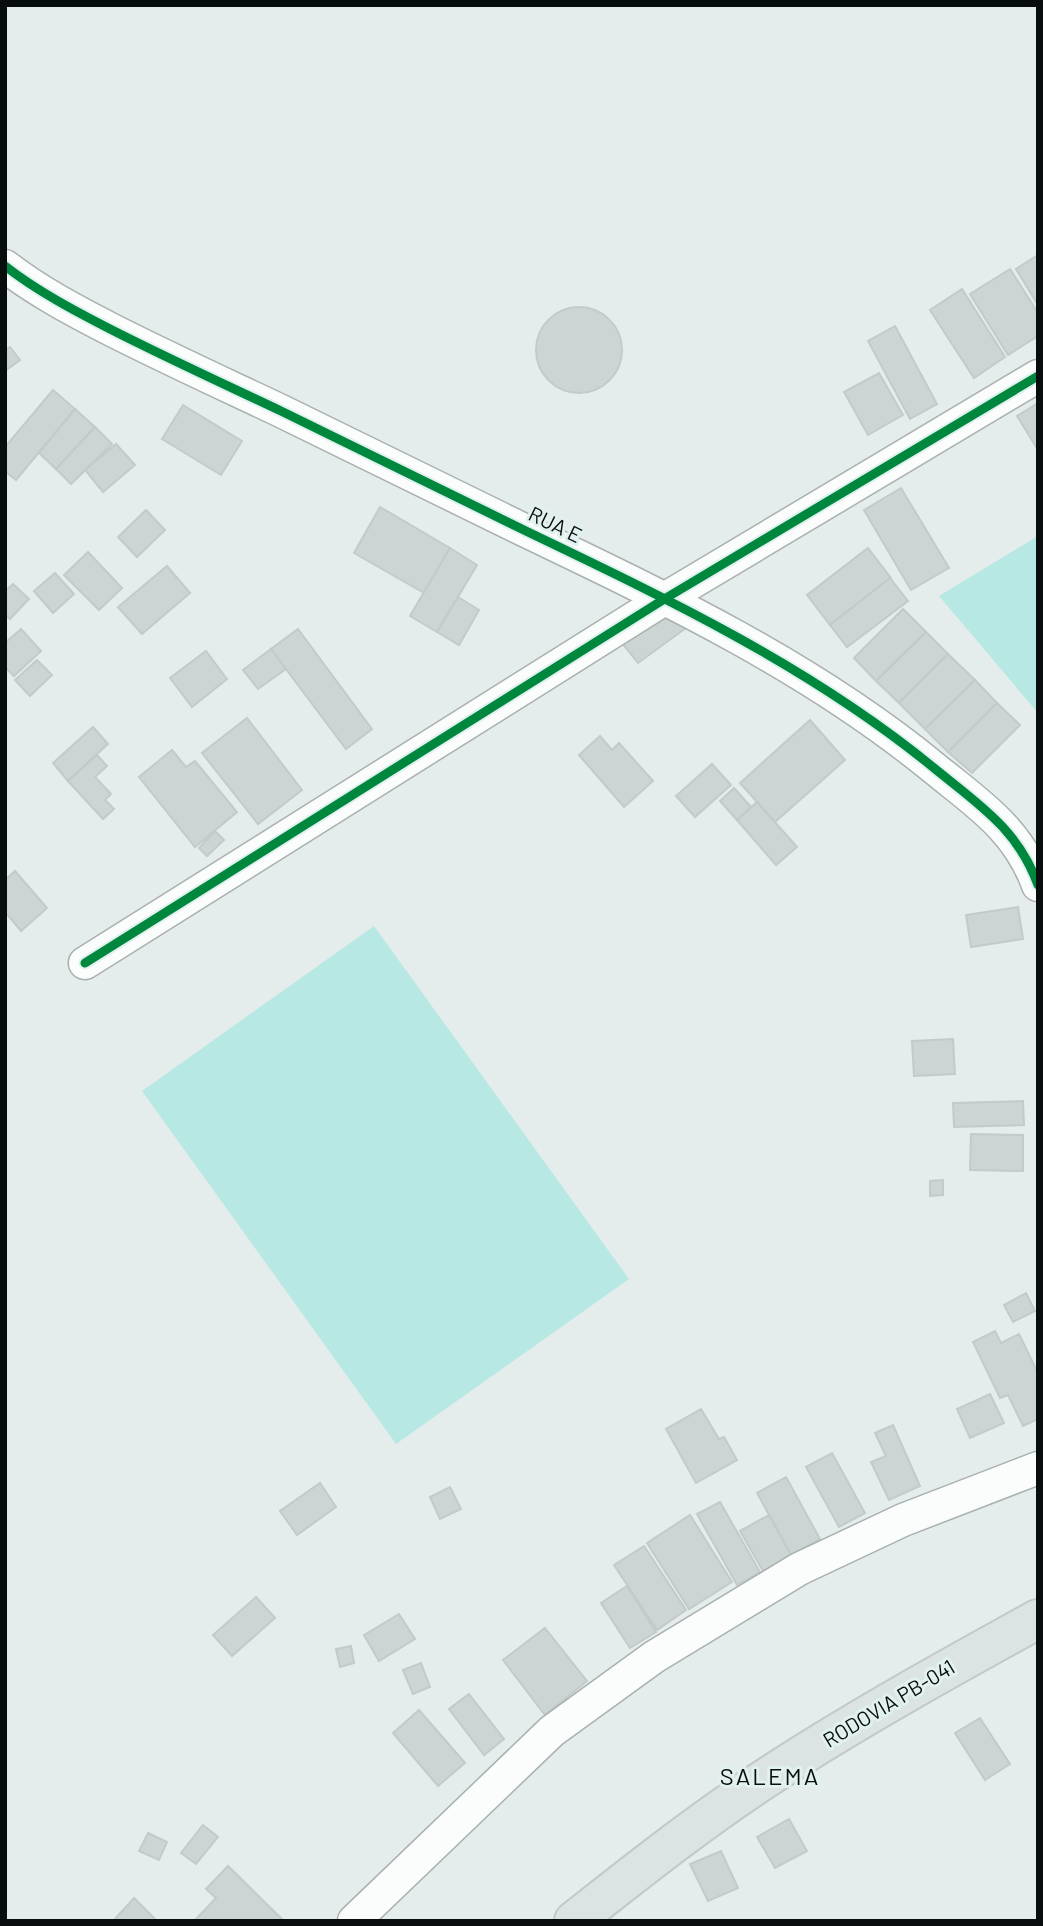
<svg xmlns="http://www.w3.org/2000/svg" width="1043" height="1926" viewBox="0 0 1043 1926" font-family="Barlow,sans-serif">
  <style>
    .green { fill: #b7e8e3 }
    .building { fill: #cdd4d4; stroke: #c4caca; stroke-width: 2 }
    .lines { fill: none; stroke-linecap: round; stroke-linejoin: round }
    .minor-casing { stroke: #a9b0b0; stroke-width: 35 }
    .major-casing { stroke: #c4c8c7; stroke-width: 42 }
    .minor { stroke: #fbfcfc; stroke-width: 32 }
    .major { stroke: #dbe4e3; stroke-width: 38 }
    .cycleway-casing { stroke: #e0f1ef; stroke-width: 13 }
    .cycleway { stroke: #00873e; stroke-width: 9 }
    .labels { text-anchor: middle; stroke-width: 6; stroke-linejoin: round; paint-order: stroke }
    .street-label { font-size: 21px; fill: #080e0d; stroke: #e0f1ef }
    .quarter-label { font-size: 24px; letter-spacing: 2px; fill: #080e0d; stroke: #e0f1ef }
  </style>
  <rect width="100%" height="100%" fill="#e4edec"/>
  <g class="green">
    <path d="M 1038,536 L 1038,713 L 939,596 Z"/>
    <path d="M 374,926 L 629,1279 L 396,1444 L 142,1091 Z"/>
  </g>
  <g class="building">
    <path d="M 1038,255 L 1038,305 L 1016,269 Z"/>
    <path d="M 1010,269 L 1038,313 L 1038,336 L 1008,355 L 970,294 Z"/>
    <path d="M 962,289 L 1005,357 L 974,378 L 930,310 Z"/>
    <circle cx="579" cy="350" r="43"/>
    <path d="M 895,326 L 937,404 L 910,419 L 868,341 Z"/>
    <path d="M 10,347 L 20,360 L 5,371 L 5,350 Z"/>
    <path d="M 879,373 L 903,415 L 868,435 L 844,392 Z"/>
    <path d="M 53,390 L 75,409 L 16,480 L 5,471 L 5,447 Z"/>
    <path d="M 1038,403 L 1038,450 L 1017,416 Z"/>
    <path d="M 183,405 L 242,441 L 221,475 L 162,439 Z"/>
    <path d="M 75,409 L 95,427 L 56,469 L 39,453 Z"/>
    <path d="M 95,427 L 112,444 L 71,484 L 56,469 Z"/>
    <path d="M 116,444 L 135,465 L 103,492 L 85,470 Z"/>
    <path d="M 901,488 L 949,568 L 911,590 L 864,510 Z"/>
    <path d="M 380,507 L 450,548 L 424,593 L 354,553 Z"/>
    <path d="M 146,510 L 165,530 L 137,557 L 118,537 Z"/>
    <path d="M 450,548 L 477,565 L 437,632 L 410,616 Z"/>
    <path d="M 868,548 L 891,578 L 830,625 L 807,595 Z"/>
    <path d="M 88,552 L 122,588 L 99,610 L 64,575 Z"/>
    <path d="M 167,566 L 190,593 L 142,634 L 118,607 Z"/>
    <path d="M 55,573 L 74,594 L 53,613 L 34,591 Z"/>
    <path d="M 890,578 L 908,601 L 847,647 L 830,625 Z"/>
    <path d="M 13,584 L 29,599 L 10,619 L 5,614 L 5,591 Z"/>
    <path d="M 458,597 L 479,610 L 459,645 L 437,632 Z"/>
    <path d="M 903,609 L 926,632 L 876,681 L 854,658 Z"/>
    <path d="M 670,614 L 690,625 L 638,663 L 617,637 Z"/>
    <path d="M 21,629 L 41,651 L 14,676 L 5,667 L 5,643 Z"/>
    <path d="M 298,629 L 372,729 L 346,749 L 271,649 Z"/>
    <path d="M 926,632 L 948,654 L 899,703 L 876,681 Z"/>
    <path d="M 271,649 L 286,669 L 258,689 L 243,670 Z"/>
    <path d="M 206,651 L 227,679 L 192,707 L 170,678 Z"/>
    <path d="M 948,654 L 975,680 L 925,729 L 899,703 Z"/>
    <path d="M 37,660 L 52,675 L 30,696 L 15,680 Z"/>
    <path d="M 975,680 L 997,703 L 948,752 L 925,729 Z"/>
    <path d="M 997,703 L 1020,725 L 972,773 L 948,752 Z"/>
    <path d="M 247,718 L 302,790 L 258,824 L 202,753 Z"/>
    <path d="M 810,720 L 845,760 L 775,822 L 740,783 Z"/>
    <path d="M 93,727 L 108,744 L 68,781 L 53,763 Z"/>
    <path d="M 600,736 L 612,750 L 619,743 L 653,781 L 624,807 L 579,755 Z"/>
    <path d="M 172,750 L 186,767 L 195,761 L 237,812 L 195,847 L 139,777 Z"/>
    <path d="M 97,755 L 107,766 L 95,777 L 111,794 L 105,800 L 114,809 L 103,819 L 68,781 Z"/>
    <path d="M 712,764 L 731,785 L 695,817 L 676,796 Z"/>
    <path d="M 734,788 L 751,807 L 737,820 L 720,801 Z"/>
    <path d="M 757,802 L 797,847 L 776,865 L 737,820 Z"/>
    <path d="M 215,831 L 224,840 L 207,856 L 199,848 Z"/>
    <path d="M 15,871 L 47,908 L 21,931 L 5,912 L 5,880 Z"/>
    <path d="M 1018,907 L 1023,939 L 971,947 L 966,915 Z"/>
    <path d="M 953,1039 L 955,1074 L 914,1076 L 912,1041 Z"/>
    <path d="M 1023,1101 L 1024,1125 L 954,1127 L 953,1103 Z"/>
    <path d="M 971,1134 L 1023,1135 L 1023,1171 L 970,1170 Z"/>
    <path d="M 943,1180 L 943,1195 L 930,1196 L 930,1181 Z"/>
    <path d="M 1026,1293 L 1035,1311 L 1013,1322 L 1004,1305 Z"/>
    <path d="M 995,1331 L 1001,1343 L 1019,1334 L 1038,1373 L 1038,1419 L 1023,1426 L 1008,1395 L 1000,1398 L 973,1342 Z"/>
    <path d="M 990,1394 L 1004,1423 L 970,1438 L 957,1409 Z"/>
    <path d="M 701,1409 L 719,1439 L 724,1437 L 737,1460 L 696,1483 L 666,1429 Z"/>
    <path d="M 893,1425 L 920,1486 L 889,1500 L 871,1462 L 886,1456 L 875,1433 Z"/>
    <path d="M 832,1453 L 865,1513 L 839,1527 L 806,1467 Z"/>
    <path d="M 786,1477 L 820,1539 L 791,1555 L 757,1493 Z"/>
    <path d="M 320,1483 L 336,1507 L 297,1535 L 280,1511 Z"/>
    <path d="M 450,1487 L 461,1509 L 440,1519 L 430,1497 Z"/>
    <path d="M 720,1502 L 760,1572 L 737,1585 L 697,1514 Z"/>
    <path d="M 690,1515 L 732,1582 L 689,1609 L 647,1543 Z"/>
    <path d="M 769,1515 L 791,1555 L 763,1571 L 740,1531 Z"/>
    <path d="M 644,1546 L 686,1610 L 657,1630 L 614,1565 Z"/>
    <path d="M 627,1586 L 656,1632 L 630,1648 L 601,1603 Z"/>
    <path d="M 256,1597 L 275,1618 L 232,1656 L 213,1635 Z"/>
    <path d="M 399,1614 L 415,1639 L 379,1661 L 364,1635 Z"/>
    <path d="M 545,1628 L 587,1681 L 545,1715 L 503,1660 Z"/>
    <path d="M 351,1646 L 354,1663 L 340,1667 L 336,1649 Z"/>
    <path d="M 421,1663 L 430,1687 L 413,1694 L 403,1670 Z"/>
    <path d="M 469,1694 L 504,1739 L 484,1755 L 449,1709 Z"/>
    <path d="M 419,1710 L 465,1763 L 438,1786 L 393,1733 Z"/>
    <path d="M 980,1718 L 1010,1764 L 985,1780 L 955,1733 Z"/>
    <path d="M 789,1819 L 807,1851 L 775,1868 L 757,1837 Z"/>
    <path d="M 203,1825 L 218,1837 L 196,1864 L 181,1853 Z"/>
    <path d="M 148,1833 L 167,1842 L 159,1860 L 139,1851 Z"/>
    <path d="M 721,1851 L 738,1888 L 708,1901 L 690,1864 Z"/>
    <path d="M 228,1866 L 284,1921 L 198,1921 L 196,1919 L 216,1898 L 206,1889 Z"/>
    <path d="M 134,1898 L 157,1921 L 113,1921 Z"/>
  </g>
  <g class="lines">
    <g class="minor-casing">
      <g id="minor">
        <path d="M 5,266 C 37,291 75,311 110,329 C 167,358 224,384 281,411 C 364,451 446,492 528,532 C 670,600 812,668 934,768 C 978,804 1018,829 1038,885"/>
        <path d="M 85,963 L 666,598 L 1038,376"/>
        <path d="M 354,1921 L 552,1731 L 654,1657 L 799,1569 L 903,1520 L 1038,1468"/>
      </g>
    </g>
    <g class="major-casing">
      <path id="major" d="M 574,1921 C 641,1868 708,1815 780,1769 C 864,1715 951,1667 1038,1619"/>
    </g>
    <use href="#minor" class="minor"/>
    <use href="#major" class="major"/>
    <g class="cycleway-casing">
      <g id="cycleway">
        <path d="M 5,266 C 37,291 75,311 110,329 C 167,358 224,384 281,411 C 364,451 446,492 528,532 C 670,600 812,668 934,768 C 978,804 1018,829 1038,885"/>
        <path d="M 85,963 L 666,598 L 1038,376"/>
      </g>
    </g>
    <use href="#cycleway" class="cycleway"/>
  </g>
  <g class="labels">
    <g class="street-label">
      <text transform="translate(555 525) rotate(26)" y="7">RUA E</text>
      <text transform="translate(889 1704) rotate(-31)" y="7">RODOVIA PB-041</text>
    </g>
    <g class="quarter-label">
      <text x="770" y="1785">SALEMA</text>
    </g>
  </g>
  <rect width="1043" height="1926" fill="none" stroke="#080e0d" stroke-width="14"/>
</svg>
